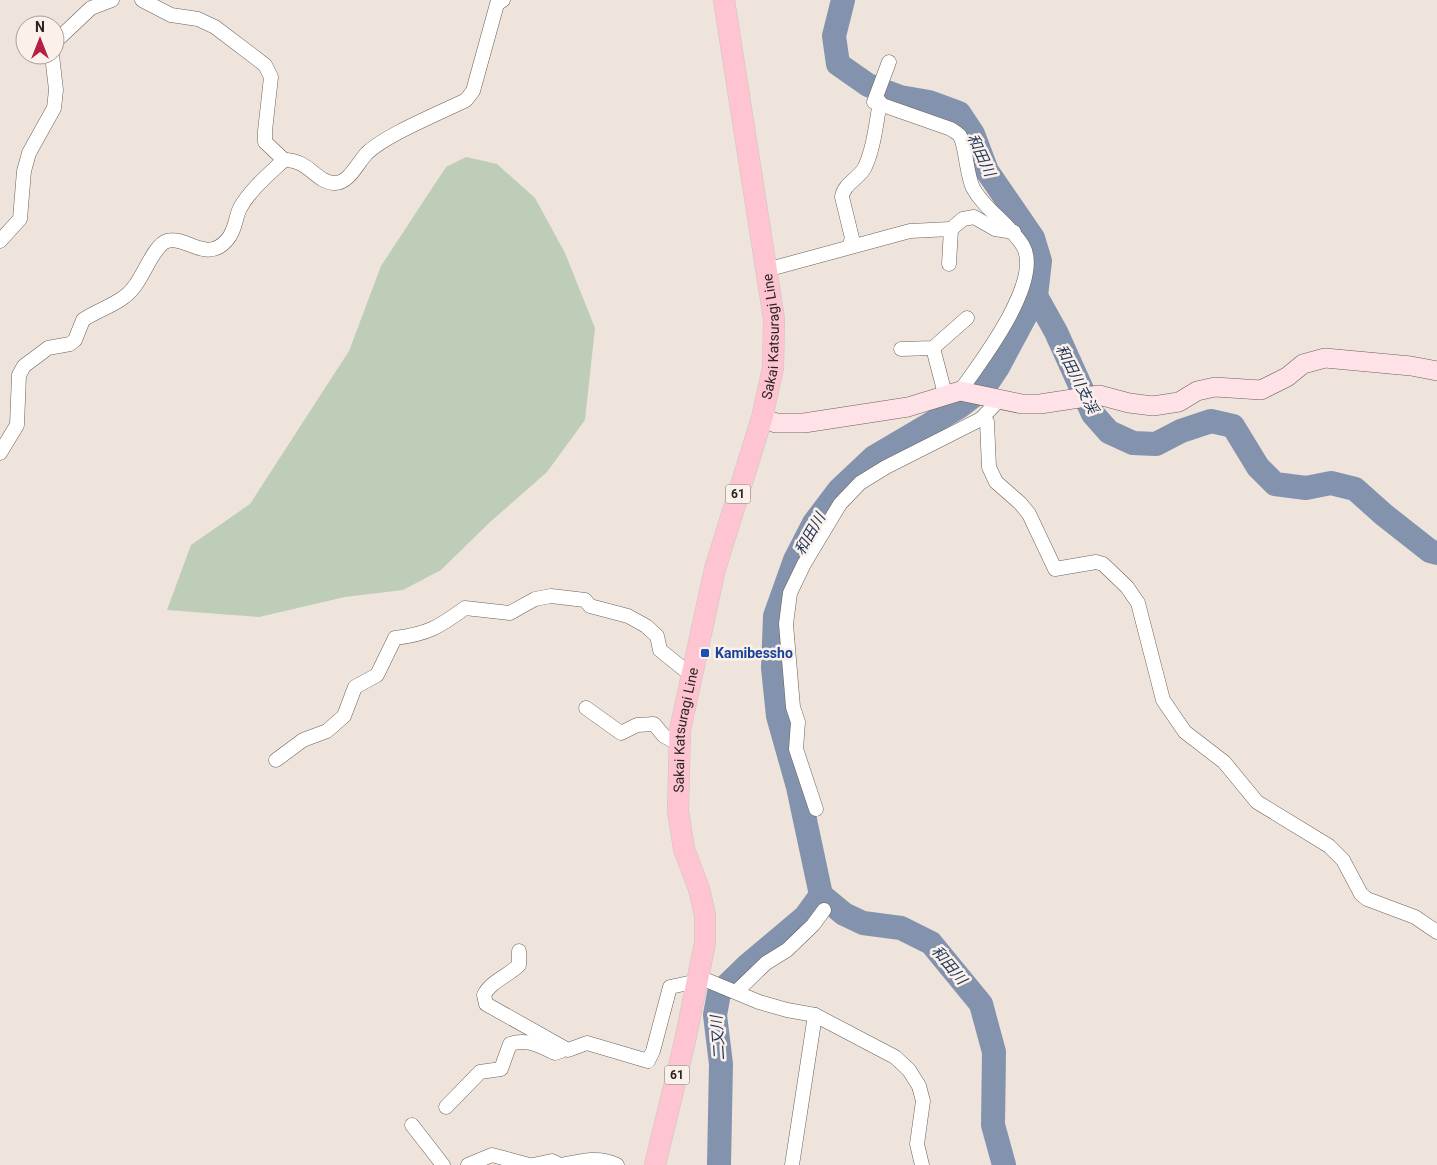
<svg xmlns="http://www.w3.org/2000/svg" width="1437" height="1165" viewBox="0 0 1437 1165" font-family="Roboto,'Noto Sans JP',sans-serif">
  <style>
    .green { fill: #becdb7 }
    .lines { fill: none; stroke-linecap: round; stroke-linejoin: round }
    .river { stroke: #8393ad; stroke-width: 24 }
    .street-casing { stroke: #69615a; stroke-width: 15 }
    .secondary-casing { stroke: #69615a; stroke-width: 20 }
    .primary-casing { stroke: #c7c6c6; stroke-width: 22 }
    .street { stroke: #fff; stroke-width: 14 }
    .secondary { stroke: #ffe1e8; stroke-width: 19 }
    .primary { stroke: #fec4d1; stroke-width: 21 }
    .transit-dot { fill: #1a4fb4; stroke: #fbf1ea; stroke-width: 2 }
    .labels { text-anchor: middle; stroke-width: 5; stroke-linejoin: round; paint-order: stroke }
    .shield { fill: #fbf1ea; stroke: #68625e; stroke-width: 1 }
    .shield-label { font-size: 12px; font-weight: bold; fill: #292522 }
    .street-label { font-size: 14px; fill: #292522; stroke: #fbf1ea }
    .transit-label { font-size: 14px; font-weight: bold; fill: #164399; stroke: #fbf1ea; text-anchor: start }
    .water-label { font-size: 15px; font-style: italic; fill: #21385e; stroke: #fbf1ea }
  </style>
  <rect width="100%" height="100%" fill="#eee4dc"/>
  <path class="green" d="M 466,157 L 497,164 L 535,198 L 565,253 L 595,328 L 585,420 L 547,472 L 489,523 L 441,570 L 403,590 L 345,597 L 259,617 L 167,610 L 191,545 L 250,504 L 349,351 L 381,266 L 446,167 Z"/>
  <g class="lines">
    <g class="river">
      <path d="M 843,0 L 834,36 L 838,64 L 868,85 L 900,97 L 929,102 L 959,113 L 973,134 L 987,171 L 1033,238 L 1040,261 L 1036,296 L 998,367 L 984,388 L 959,407 L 874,457 L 839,490 L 814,523 L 795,560 L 775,616 L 773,668 L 778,716 L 798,787 L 821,895 L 844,914 L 863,923 L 901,928 L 931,943 L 981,1004 L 994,1052 L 993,1125 L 1004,1165"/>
      <path d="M 1036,296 L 1056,332 L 1093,414 L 1109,432 L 1133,443 L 1156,444 L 1181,431 L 1211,421 L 1233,426 L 1258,467 L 1275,484 L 1306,488 L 1331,483 L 1355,489 L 1383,514 L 1430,551 L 1437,553"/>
      <path d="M 719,1165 L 721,1064 L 715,1015 L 719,993 L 748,965 L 805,917 L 821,895"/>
    </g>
    <g class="street-casing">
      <g id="street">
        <path d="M 142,0 L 171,15 L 198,19 L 215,27 L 265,65 L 271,77 L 265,131 L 265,142 L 284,160"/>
        <path d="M 55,42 L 91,8 L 112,0"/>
        <path d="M 889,62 L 874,102 L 951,129 C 953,131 958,133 960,136 C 966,146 966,173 973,188 C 985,210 1010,224 1023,246 C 1043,281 981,362 960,391"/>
        <path d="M 951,229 L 963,219 L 974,217 L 995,229 L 1014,232"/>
        <path d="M 0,241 L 20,219 L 24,171 L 29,153 L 54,108 L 56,90 L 52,55"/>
        <path d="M 849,247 L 852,238 L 842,197 C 844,183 859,179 865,167 C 874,147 876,124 880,102"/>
        <path d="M 766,270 L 910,231 L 951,229 L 949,264"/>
        <path d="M 933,348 L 945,394"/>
        <path d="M 901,349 L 933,348 L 967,318"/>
        <path d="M 981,419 L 999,400"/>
        <path d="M 0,453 L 17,425 L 19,375 L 24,366 L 48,348 L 70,344 L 75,340 L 83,320 C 99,309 123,303 134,287 C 143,277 154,245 167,241 C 186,235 206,264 227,240 C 236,230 235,218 240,208 C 250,190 269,174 284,160 C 310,160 315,182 334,183 C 349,184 358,162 367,153 C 387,134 440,113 466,100 L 473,91 L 497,4 L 503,0"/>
        <path d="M 586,708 L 621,733 L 637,725 L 654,724 L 664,736 L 679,744"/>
        <path d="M 276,760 L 303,740 L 327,731 L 344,716 L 355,687 L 377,675 L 395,638 C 428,634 439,627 465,608 L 510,613 L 535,599 L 551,596 L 585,600 L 590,606 L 628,616 L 646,626 L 657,636 L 660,650 L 691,675"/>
        <path d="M 816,809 L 796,749 L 798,722 L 793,707 L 786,624 L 790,593 L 804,564 L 840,504 L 860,483 L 886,467 L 981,419 L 987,422 L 989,467 L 996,482 L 1020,503 L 1029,514 L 1055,569 L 1096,562 L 1103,564 L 1127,587 L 1138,603 L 1163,700 L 1185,732 L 1224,762 L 1257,802 L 1329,846 L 1343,860 L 1361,894 L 1367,899 L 1415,917 L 1437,932"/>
        <path d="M 519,951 L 519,965 C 508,976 491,981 484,995 L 486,1004 L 568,1050 L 587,1043 L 648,1061 L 653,1051 L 670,987 L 698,981"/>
        <path d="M 699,977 L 759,1002 L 787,1010 L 815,1015 L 895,1057 L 909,1070 L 919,1086 L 923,1101 L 917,1144 L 922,1165"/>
        <path d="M 737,991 L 766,963 L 787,950 L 813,925 L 824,910"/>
        <path d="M 446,1107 L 480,1072 L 501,1069 L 510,1044 C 527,1038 540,1046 555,1053 L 561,1051"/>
        <path d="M 412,1125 L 443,1165"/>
        <path d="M 468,1165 L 492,1155 L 529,1165"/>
        <path d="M 533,1165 L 552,1161 L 560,1165"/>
        <path d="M 561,1165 C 581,1161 599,1156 617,1165"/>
        <path d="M 792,1165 L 815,1015"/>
      </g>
    </g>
    <g class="secondary-casing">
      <path id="secondary" d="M 762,418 L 776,423 L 804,423 L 908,407 L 960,391 L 1022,404 L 1040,404 L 1099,395 L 1129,403 L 1153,406 L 1179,402 L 1197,391 L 1215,387 L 1261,390 L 1287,377 L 1303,364 L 1325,358 L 1411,366 L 1437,371"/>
    </g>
    <g class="primary-casing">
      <g id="primary">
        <path id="s1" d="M 655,1165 L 685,1041 L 705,943 L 705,915 L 699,889 L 684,849 L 678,811 L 680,730 L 715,569 L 762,418 L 773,368 L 774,319 L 724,0"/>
      </g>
    </g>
    <use href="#street" class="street"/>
    <use href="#secondary" class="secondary"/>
    <use href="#primary" class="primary"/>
  </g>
  <rect class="transit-dot" x="700" y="648" width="10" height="10" rx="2.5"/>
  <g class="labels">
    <g class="shield">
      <rect x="725.5" y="484.5" width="25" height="19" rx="4"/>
      <rect x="664.5" y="1065.5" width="25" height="19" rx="4"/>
    </g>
    <g class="shield-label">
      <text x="738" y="498">61</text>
      <text x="677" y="1079">61</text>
    </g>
    <g class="street-label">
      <text dy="5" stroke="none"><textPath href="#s1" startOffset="850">Sakai Katsuragi Line</textPath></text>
      <text dy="5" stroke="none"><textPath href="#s1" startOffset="445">Sakai Katsuragi Line</textPath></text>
    </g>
    <g class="transit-label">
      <text x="715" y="658">Kamibessho</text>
    </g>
    <g class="water-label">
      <text transform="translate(981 155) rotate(65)" y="5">和田川</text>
      <text transform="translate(1077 379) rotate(63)" y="5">和田川支渓</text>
      <text transform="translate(810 534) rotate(-60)" y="5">和田川</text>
      <text transform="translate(949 965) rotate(50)" y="5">和田川</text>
      <text transform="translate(718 1038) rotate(-94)" y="5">二又川</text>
    </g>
  </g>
  <g transform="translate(40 40)"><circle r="24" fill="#fbf1ea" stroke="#a79f9a"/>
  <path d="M0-4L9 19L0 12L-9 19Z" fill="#b42142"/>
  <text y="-8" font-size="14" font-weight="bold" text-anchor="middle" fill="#292522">N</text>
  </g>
</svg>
